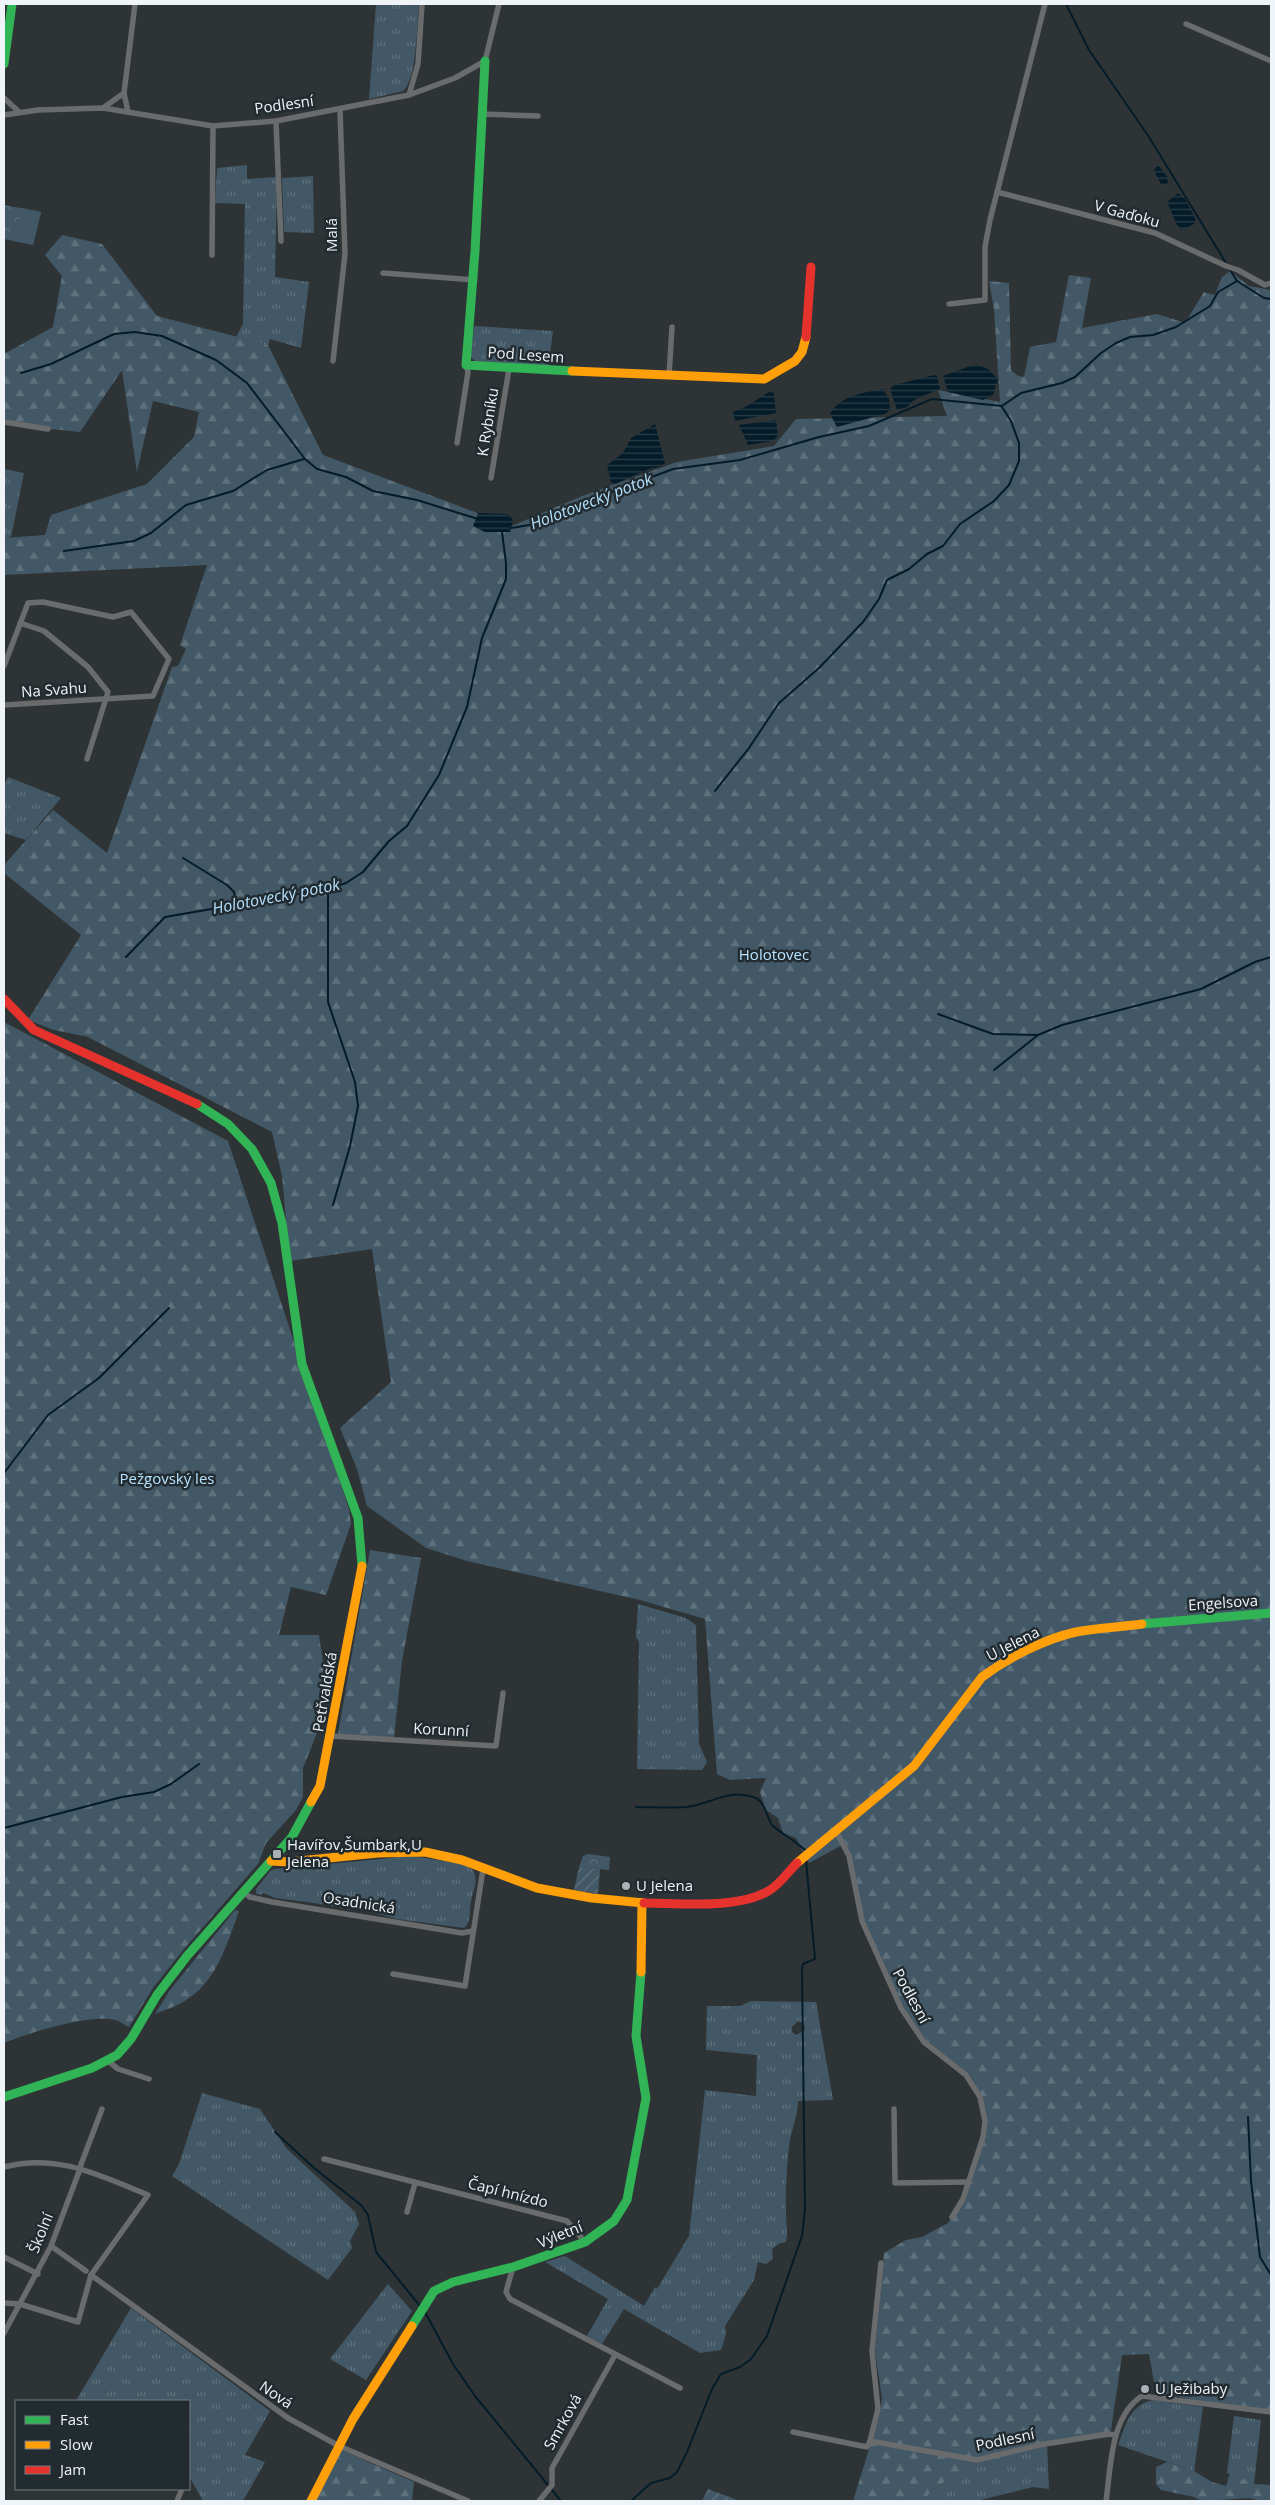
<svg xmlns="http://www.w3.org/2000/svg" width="1275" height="2505" viewBox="0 0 1275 2505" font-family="'Open Sans',sans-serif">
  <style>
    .grass { fill: url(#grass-tufts); fill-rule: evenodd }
    .forest { fill: url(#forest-firs) }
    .park { fill: url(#park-crowns) }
    .garden { fill: url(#garden-furrows) }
    .pitch { fill: #425866 }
    .water { fill: url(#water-rules) }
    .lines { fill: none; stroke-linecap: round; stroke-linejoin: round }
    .stream { stroke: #041c29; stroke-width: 2 }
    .street { stroke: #6a6b6d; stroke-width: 5.5 }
    .fast { stroke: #30b455; stroke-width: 9 }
    .slow { stroke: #ff9f0a; stroke-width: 9 }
    .jam { stroke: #e5322d; stroke-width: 9 }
    .poi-dot { fill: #abb1b4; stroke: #222b30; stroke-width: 2 }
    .labels { text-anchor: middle; stroke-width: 5; stroke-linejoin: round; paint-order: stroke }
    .street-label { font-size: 15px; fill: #eef4f8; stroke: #222b30 }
    .park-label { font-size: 15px; fill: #b6e3ff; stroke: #222b30 }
    .poi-label { font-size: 15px; fill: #eef4f8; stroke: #222b30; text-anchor: start }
    .water-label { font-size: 16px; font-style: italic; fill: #b3e0fc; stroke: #222b30 }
  </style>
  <defs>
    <pattern id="grass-tufts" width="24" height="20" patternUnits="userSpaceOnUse" patternTransform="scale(1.25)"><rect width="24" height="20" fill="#425866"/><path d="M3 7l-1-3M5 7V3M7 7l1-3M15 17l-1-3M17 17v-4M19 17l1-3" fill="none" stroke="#5e717d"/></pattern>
    <pattern id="forest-firs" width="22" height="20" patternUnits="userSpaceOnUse" patternTransform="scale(1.25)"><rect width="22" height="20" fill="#425866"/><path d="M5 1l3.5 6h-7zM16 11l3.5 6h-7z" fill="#5e717d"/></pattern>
    <pattern id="park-crowns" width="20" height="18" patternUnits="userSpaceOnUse" patternTransform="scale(1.25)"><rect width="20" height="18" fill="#425866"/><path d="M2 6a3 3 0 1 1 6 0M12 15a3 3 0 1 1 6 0" fill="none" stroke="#5e717d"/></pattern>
    <pattern id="garden-furrows" width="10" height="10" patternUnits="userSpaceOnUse" patternTransform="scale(1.25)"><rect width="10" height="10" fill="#425866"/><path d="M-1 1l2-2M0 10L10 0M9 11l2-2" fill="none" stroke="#5e717d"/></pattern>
    <pattern id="water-rules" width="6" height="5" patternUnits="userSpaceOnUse" patternTransform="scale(1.25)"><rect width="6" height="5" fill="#041c29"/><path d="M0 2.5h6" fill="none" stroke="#293e49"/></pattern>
  </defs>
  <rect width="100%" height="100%" fill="#2e3436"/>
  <g class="grass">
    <path d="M 376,4 L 419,4 C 417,23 417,80 403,91 L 369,99 Z"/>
    <path d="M 247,165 L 247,179 L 277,177 L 275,277 L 309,282 L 301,348 L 270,339 L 268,345 L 236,337 L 243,324 L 245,204 L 215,203 L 217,168 Z"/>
    <path d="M 313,176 L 314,233 L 284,232 L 282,178 Z"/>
    <path d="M 474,326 L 553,331 L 548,369 L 478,363 L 470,357 Z"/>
    <path d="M 4,469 L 24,473 L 11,537 L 4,538 Z"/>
    <path d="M 8,777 L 61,798 L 26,840 L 4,833 L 4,787 Z"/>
    <path d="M 638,1604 L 686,1618 L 696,1625 L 699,1744 L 707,1762 L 702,1770 L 637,1769 L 639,1642 L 636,1637 Z"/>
    <path d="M 412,1856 L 462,1864 L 473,1870 C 479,1881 473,1890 471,1901 C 469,1910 472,1921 464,1928 L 397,1919 L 371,1912 L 307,1902 L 275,1898 L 264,1893 L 260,1895 L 256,1893 L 256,1889 L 271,1870 L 275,1869 Z"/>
    <path d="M 751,2001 L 816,2002 L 833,2100 L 798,2101 C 798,2116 791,2130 789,2146 C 787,2167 785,2190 786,2212 C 786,2223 788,2231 786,2242 L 780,2243 L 772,2249 L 773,2259 L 766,2264 L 758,2262 L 754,2280 L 725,2326 L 726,2334 L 721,2350 L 700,2353 L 624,2309 L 602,2344 L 587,2336 L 608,2299 L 545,2262 L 565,2256 L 644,2306 L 655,2287 L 657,2289 L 689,2236 L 705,2090 L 756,2096 L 757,2055 L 706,2050 L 707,2006 L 740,2006 ZM 798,2021 L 804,2024 L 805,2030 L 796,2035 L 792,2032 L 792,2027 Z"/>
    <path d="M 202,2093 L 260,2109 L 286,2148 L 355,2212 L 359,2224 L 350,2241 L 352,2248 L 328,2280 L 172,2176 L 179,2164 Z"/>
    <path d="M 388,2284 L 412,2311 L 366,2380 L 330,2359 Z"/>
    <path d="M 131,2308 L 270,2411 L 245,2455 L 265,2462 L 243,2501 L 203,2501 L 189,2476 L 189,2401 L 81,2401 L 77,2399 Z"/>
    <path d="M 1153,2400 L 1203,2407 L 1194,2471 L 1118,2445 C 1126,2424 1130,2405 1153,2400 Z"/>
    <path d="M 1234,2416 L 1261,2420 L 1254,2484 L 1227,2473 Z"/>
    <path d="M 1047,2445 L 1049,2489 L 1033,2487 L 976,2501 L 924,2501 L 932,2490 L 977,2461 Z"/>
  </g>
  <g class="forest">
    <path d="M 62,235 L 102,244 L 157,316 L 268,345 L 323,455 L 512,526 L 582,496 L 677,462 L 774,446 L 796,419 L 947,416 L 938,390 L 1000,402 L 994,309 L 989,281 L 1009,283 L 1011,370 L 1018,376 L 1024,377 L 1030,347 L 1056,342 L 1069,275 L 1091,278 L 1082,328 L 1157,314 L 1185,323 L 1204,292 L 1215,295 L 1222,277 L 1230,271 L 1249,286 L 1271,290 L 1271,2414 L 1156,2393 L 1149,2354 L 1122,2355 L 1110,2437 L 1060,2443 L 977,2461 L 932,2490 L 924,2501 L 853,2501 L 879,2417 L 882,2398 L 875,2351 L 884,2253 L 906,2240 L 922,2237 L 948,2223 L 964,2201 L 984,2140 L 981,2094 L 969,2074 L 925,2039 L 899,2000 L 864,1921 L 846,1843 L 809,1863 L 796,1838 L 783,1833 L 778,1818 L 766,1810 L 760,1792 L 766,1778 L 730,1780 L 717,1774 L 705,1619 L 640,1600 L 467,1561 L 426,1548 L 367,1506 L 357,1469 L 340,1428 L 391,1382 L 372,1249 L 290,1261 L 282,1176 L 272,1132 L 88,1037 L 54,1030 L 28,1020 L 81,935 L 4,873 L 4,865 L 53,810 L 107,853 L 172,667 L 178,666 L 186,649 L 180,645 L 207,565 L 4,575 L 4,538 L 45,535 L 51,515 L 147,484 L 194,437 L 199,412 L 153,401 L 137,472 L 122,370 L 80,432 L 4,424 L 4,354 L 53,327 L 62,276 L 45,255 Z"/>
    <path d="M 4,1022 L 228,1141 L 349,1509 L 351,1524 L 326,1595 L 291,1587 L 279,1635 L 319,1635 L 328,1696 L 321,1723 L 303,1768 L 303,1797 L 296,1810 L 266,1843 L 258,1864 L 184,1949 L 153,1988 L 129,2027 C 125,2025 120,2021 115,2020 C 90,2014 28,2033 4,2043 Z"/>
    <path d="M 370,1550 L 421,1558 L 402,1661 L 394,1738 L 338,1734 Z"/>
    <path d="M 235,1910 L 239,1911 C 227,1944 216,1984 183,2002 C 175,2007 164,2010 155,2014 L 170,1990 Z"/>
    <path d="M 341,2450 L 414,2482 L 412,2501 L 315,2501 Z"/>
    <path d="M 1167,2462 L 1194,2471 L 1212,2482 L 1226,2486 L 1230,2473 L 1254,2484 L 1271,2485 L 1271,2501 L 1260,2501 L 1249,2498 L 1202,2501 L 1194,2497 L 1161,2490 L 1156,2484 L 1156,2467 Z"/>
  </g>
  <g class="park">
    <path d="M 4,205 L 41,212 L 33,245 L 4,239 Z"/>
    <path d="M 588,1854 L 610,1857 L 609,1870 L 579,1867 L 583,1856 Z"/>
  </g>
  <g class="garden">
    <path d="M 579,1867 L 600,1869 L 598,1894 L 574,1890 Z"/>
    <path d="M 708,2489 L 740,2501 L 702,2501 Z"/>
  </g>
  <path class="pitch" d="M 22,208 L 41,212 L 33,245 L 14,241 Z"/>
  <g class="water">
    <path d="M 1158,165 L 1167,176 L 1168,183 L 1165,185 L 1161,185 L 1154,170 Z"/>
    <path d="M 1178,193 L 1185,199 L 1196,220 L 1194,224 L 1182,230 L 1177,225 L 1167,202 Z"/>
    <path d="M 976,364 L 988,369 L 998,379 L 993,395 L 983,400 L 948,392 L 943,376 Z"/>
    <path d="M 934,375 L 937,376 L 940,389 L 914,400 L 907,407 L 897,410 L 890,389 L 894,385 Z"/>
    <path d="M 883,389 L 889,399 L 890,410 L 885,414 L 837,427 L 830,414 C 839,396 865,392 883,389 Z"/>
    <path d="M 769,392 L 774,393 L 776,413 L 735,421 L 733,412 L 747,406 Z"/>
    <path d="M 776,420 L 778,436 L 773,441 L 748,445 L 739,425 Z"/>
    <path d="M 655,424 L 665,463 L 659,467 L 649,469 L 615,484 L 611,482 L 607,465 L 623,453 L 631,438 Z"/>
    <path d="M 478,513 L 508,514 L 513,520 L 510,532 L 485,532 L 473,526 Z"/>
  </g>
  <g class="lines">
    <g class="stream">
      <path d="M 1066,4 L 1089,50 L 1149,137 L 1226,263"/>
      <path d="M 1230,270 L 1237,281"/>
      <path d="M 21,373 L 51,364 L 114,334 L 135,332 L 162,336 L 216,360 L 247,383 L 305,459 L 317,469 L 346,477 L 373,491 L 417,500 L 478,519"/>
      <path d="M 511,528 L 542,523 L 596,498 L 673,469 L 740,460 L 819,437 L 869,426 L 932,399 L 1002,406 L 1021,393 L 1062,383 L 1075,377 L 1101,353 L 1116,343 L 1130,337 L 1153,335 L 1176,327 L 1210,306 L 1218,292 L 1237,281 L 1264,298 L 1271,299"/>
      <path d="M 64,551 L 134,541 L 151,533 L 186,505 L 233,491 L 267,470 L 304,459"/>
      <path d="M 715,791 L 749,748 L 779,703 L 819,668 L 863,622 L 879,599 L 887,580 L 909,569 L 927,554 L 943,546 L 960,524 L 994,501 L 1009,485 L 1019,461 L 1019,443 L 1011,421 L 1002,407"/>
      <path d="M 183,858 L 227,885 L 234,892 L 236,903"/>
      <path d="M 328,889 L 328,1002 L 355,1082 L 358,1106 L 350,1146 L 333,1205"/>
      <path d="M 126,957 L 165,917 L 328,889 L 346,883 L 363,872 L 389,841 L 407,826 L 439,775 L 467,707 L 482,638 L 506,579 L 506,563 L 502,532"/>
      <path d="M 938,1014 L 993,1034 L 1037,1035"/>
      <path d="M 994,1070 L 1038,1035 L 1062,1025 L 1201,989 L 1255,962 L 1271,957"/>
      <path d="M 4,1473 L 48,1415 L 99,1378 L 169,1308"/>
      <path d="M 636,1807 C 653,1807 670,1808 686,1807 C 709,1805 729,1788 753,1797 C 765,1800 766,1816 772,1825 C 777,1831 796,1841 805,1850"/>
      <path d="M 4,1828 L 122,1797 L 154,1792 L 171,1784 L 199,1764"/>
      <path d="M 1248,2117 L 1251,2181 L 1260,2257 L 1271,2275"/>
      <path d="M 275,2132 L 314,2168 L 361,2205 L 368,2215 L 376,2252 L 420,2306"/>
      <path d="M 425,2312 L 453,2364 L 475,2396 L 561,2501"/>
      <path d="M 631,2501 L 651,2483 L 670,2478 L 677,2472 L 687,2452 L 712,2389 L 721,2374 L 740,2367 L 751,2359 L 767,2336 L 802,2236 L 805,2209 L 802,1969 L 803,1964 L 815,1959 L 806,1861"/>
    </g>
    <g class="street">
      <path d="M 1186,24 L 1271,61"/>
      <path d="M 124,93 L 128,112"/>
      <path d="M 409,95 L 418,64 L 422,4"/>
      <path d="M 4,98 L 19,112"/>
      <path d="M 103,108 L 124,93 L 135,4"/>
      <path d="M 481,114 L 538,116"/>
      <path d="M 4,115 L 38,110 L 103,108 L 213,126 L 276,121 L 409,95 L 455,78 L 485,61 L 499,4"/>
      <path d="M 276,121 L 281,241"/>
      <path d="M 997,192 L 1155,233 L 1226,266 L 1238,270 L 1265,285 L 1271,283"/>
      <path d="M 212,255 L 213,126"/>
      <path d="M 383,273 L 475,280"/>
      <path d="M 949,304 L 985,300 L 985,247 L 990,220 L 1045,4"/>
      <path d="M 333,361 L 345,254 L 340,110"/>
      <path d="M 669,376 L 672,327"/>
      <path d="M 4,422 L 48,429"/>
      <path d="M 457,443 L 468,372 L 466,365"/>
      <path d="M 491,478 L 509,369"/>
      <path d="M 20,623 L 44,631 L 88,667 L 108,692 L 87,759"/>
      <path d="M 4,666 L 28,603 L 43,602 L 113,617 L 131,612 L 169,659 L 153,696 L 4,705"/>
      <path d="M 331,1736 L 496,1746 L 503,1693"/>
      <path d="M 836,1831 L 849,1856 L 862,1921 L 901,2008 L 924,2042 L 966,2075 L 980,2097 L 985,2121 L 983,2137 L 963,2199 L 952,2217"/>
      <path d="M 243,1892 L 250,1897 L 272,1902 L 462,1933 L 473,1931"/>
      <path d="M 393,1974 L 465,1986 L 483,1869"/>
      <path d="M 107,2060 L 118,2069 L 149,2079"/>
      <path d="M 894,2109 L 895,2183 L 967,2182"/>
      <path d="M 324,2159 L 567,2221 L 585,2242"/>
      <path d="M 4,2167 C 57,2153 99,2175 148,2195 L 91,2275 L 78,2322 L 20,2304 L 4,2303"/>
      <path d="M 80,2167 L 102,2109"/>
      <path d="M 407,2212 L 415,2183"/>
      <path d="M 51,2246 L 86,2271"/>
      <path d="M 4,2257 L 38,2274"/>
      <path d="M 881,2263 L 872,2351 L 878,2409 L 870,2441 L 977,2460 L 1039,2445 L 1108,2434 L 1116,2435"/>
      <path d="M 513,2267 L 506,2292 L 510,2299 L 680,2388"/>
      <path d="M 91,2275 L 288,2418 L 339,2446 L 468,2501"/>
      <path d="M 4,2333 L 51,2246 L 80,2169"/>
      <path d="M 793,2432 L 867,2447 L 870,2441"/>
      <path d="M 177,2501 L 182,2489"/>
      <path d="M 539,2501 L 552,2485 L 552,2468 L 615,2355"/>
      <path d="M 1106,2501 C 1111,2468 1110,2416 1142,2396 L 1271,2412"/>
    </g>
    <g class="fast">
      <path d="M 485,61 L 475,251 L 466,365 L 572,371"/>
      <path d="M 4,64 L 12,4"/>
      <path d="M 197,1104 L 228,1124 L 252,1149 L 271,1183 L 282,1223 L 302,1364 L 358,1518 L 362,1566"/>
      <path d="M 1142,1624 L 1271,1613"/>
      <path d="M 4,2097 L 92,2068 L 117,2055 L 131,2039 L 157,1995 L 187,1956 L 292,1837 L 311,1802"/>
      <path d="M 412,2326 L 434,2291 L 453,2282 L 513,2267 L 585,2242 L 614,2221 L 627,2200 L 646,2098 L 636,2036 L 641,1972"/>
    </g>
    <g class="slow">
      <path d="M 572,371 L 764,379 L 795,361 L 802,352 L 806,337"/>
      <path d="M 311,1802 L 320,1786 L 362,1566"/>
      <path d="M 271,1861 L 289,1862 L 378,1853 L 425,1852 L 462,1860 L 537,1888 L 592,1898 L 644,1903"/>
      <path d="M 797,1863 L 914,1766 L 982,1677 C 1008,1658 1044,1639 1076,1632 C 1098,1628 1120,1627 1142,1624"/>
      <path d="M 641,1972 L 642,1903"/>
      <path d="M 311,2501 L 353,2419 L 412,2326"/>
    </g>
    <g class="jam">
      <path d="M 806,337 L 811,267"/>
      <path d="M 4,999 L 34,1030 L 197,1104"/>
      <path d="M 644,1903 C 679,1903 739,1910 770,1890 C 780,1884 788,1872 797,1863"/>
    </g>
  </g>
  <g class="poi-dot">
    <rect x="272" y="1849" width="10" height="10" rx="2.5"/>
    <circle cx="626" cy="1886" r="5"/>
    <circle cx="1145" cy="2389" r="5"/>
  </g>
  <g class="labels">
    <g class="street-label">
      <text transform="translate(284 105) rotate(-8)" y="5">Podlesní</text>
      <text transform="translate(1127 214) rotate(15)" y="5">V Gaďoku</text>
      <text transform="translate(332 235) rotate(-90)" y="5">Malá</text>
      <text transform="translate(526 355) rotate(4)" y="5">Pod Lesem</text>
      <text transform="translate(488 422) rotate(-81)" y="5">K Rybníku</text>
      <text transform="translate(54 690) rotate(-4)" y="5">Na Svahu</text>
      <text transform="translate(1223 1603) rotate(-4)" y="5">Engelsova</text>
      <text transform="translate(1013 1644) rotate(-27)" y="5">U Jelena</text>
      <text transform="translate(325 1692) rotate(-80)" y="5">Petřvaldská</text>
      <text transform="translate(441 1730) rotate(3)" y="5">Korunní</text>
      <text transform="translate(359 1903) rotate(9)" y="5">Osadnická</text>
      <text transform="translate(911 1996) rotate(61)" y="5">Podlesní</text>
      <text transform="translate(508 2193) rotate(14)" y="5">Čapí hnízdo</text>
      <text transform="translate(41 2233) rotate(-68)" y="5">Školní</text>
      <text transform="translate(560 2235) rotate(-22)" y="5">Výletní</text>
      <text transform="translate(276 2395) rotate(34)" y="5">Nová</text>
      <text transform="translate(563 2422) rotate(-61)" y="5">Smrková</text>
      <text transform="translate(1005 2440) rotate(-12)" y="5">Podlesní</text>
    </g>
    <g class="park-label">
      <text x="774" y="960">Holotovec</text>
      <text x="167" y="1484">Pežgovský les</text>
    </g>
    <g class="poi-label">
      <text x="287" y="1850">Havířov,Šumbark,U<tspan x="287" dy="17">Jelena</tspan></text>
      <text x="636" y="1891">U Jelena</text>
      <text x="1155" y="2394">U Ježibaby</text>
    </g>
    <g class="water-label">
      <text transform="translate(591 501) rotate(-21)" y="6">Holotovecký potok</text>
      <text transform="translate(276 896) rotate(-11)" y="6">Holotovecký potok</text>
    </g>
  </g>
  <rect width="1275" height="2505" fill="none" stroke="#eef4f8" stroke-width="10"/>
  <rect x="15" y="2400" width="175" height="90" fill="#222b30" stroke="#747b80"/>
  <rect x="25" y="2416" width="25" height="8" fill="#30b455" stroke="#747b80"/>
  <text x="60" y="2425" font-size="15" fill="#eef4f8">Fast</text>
  <rect x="25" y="2441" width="25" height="8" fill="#ff9f0a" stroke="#747b80"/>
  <text x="60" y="2450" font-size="15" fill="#eef4f8">Slow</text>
  <rect x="25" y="2466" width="25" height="8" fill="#e5322d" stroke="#747b80"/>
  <text x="60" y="2475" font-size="15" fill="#eef4f8">Jam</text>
</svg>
